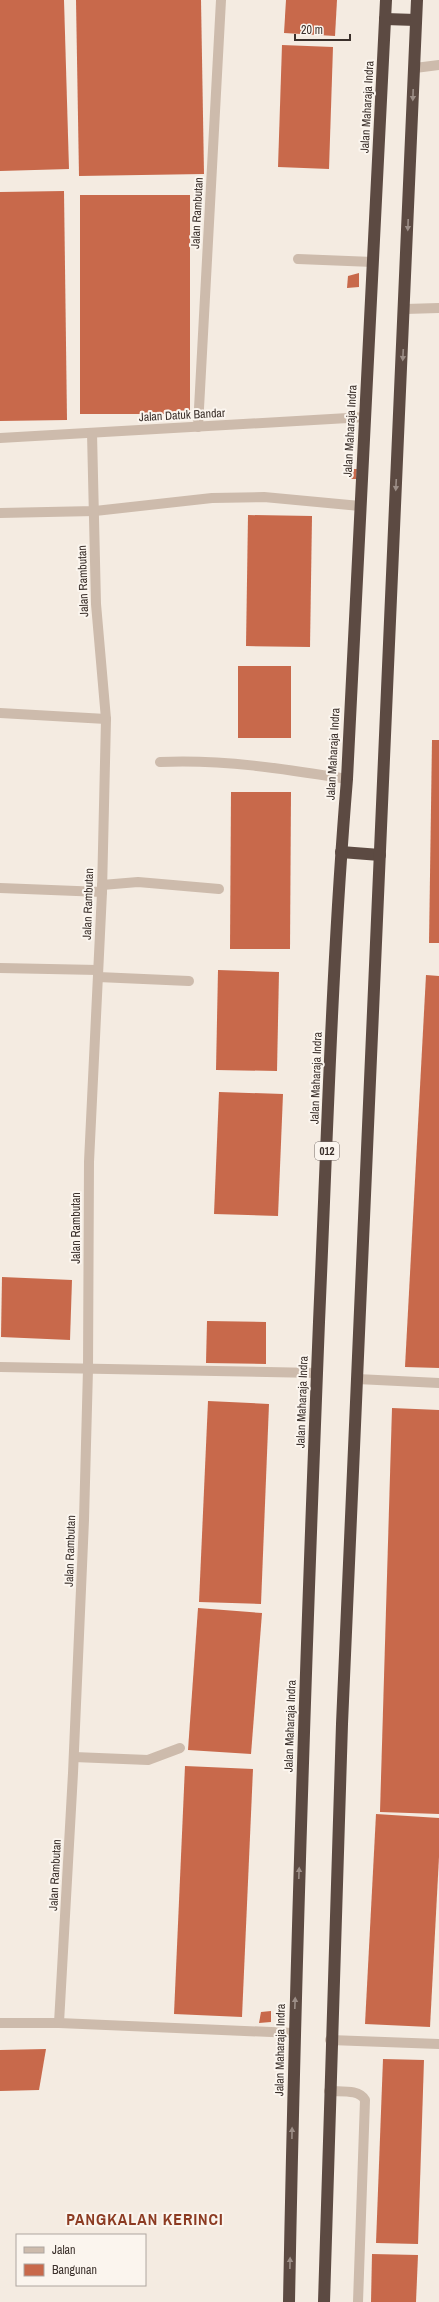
<svg xmlns="http://www.w3.org/2000/svg" width="439" height="2302" viewBox="0 0 439 2302" font-family="'Archivo Narrow',sans-serif">
  <style>
    .building { fill: #c8694b }
    .lines { fill: none; stroke-linecap: round; stroke-linejoin: round }
    .minor { stroke: #cdbbac; stroke-width: 10 }
    .highway { stroke: #5c4a42; stroke-width: 12 }
    .oneway { fill: #9c8e87 }
    .labels { text-anchor: middle; stroke-width: 4; stroke-linejoin: round; paint-order: stroke }
    .shield { fill: #fbf5ee; stroke: #756b66; stroke-width: 1 }
    .shield-label { font-size: 11px; font-weight: bold; fill: #3b302b }
    .street-label { font-size: 12px; fill: #3b302b; stroke: #fbf5ee }
    .district-label { font-size: 16px; font-weight: bold; letter-spacing: 1px; fill: #8c3b22; stroke: #fbf5ee }
  </style>
  <rect width="100%" height="100%" fill="#f4ebe1"/>
  <g class="building">
    <path d="M 0,0 L 64,0 L 69,169 L 0,171 Z"/>
    <path d="M 76,0 L 201,0 L 204,174 L 79,176 Z"/>
    <path d="M 286,0 L 337,0 L 335,36 L 284,33 Z"/>
    <path d="M 282,45 L 333,47 L 329,169 L 278,167 Z"/>
    <path d="M 64,191 L 67,420 L 0,421 L 0,192 Z"/>
    <rect x="80" y="195" width="110" height="219"/>
    <path d="M 359,273 L 359,287 L 347,288 L 348,276 Z"/>
    <path d="M 352,469 L 357,469 L 356,479 L 351,479 Z"/>
    <path d="M 248,515 L 312,516 L 310,647 L 246,646 Z"/>
    <rect x="238" y="666" width="53" height="72"/>
    <path d="M 432,740 L 439,740 L 439,943 L 429,943 Z"/>
    <path d="M 231,792 L 291,792 L 290,949 L 230,949 Z"/>
    <path d="M 218,970 L 279,972 L 277,1071 L 216,1070 Z"/>
    <path d="M 426,975 L 439,976 L 439,1368 L 405,1367 Z"/>
    <path d="M 219,1092 L 283,1094 L 278,1216 L 214,1214 Z"/>
    <path d="M 2,1277 L 72,1280 L 70,1340 L 1,1337 Z"/>
    <path d="M 207,1321 L 266,1322 L 266,1364 L 206,1363 Z"/>
    <path d="M 208,1401 L 269,1404 L 261,1604 L 199,1602 Z"/>
    <path d="M 392,1408 L 439,1410 L 439,1814 L 380,1812 Z"/>
    <path d="M 198,1608 L 262,1613 L 251,1754 L 188,1750 Z"/>
    <path d="M 185,1766 L 253,1769 L 242,2017 L 174,2014 Z"/>
    <path d="M 376,1814 L 439,1818 L 439,1857 L 430,2027 L 365,2024 Z"/>
    <path d="M 271,2011 L 271,2022 L 259,2023 L 261,2012 Z"/>
    <path d="M 46,2049 L 39,2090 L 0,2091 L 0,2050 Z"/>
    <path d="M 383,2059 L 424,2060 L 418,2244 L 376,2243 Z"/>
    <path d="M 372,2254 L 418,2255 L 416,2302 L 371,2302 Z"/>
  </g>
  <g class="lines">
    <g class="minor">
      <path d="M 415,68 L 439,65"/>
      <path d="M 298,259 L 373,262"/>
      <path d="M 405,309 L 439,308"/>
      <path d="M 198,427 L 221,0"/>
      <path d="M 0,438 L 365,417"/>
      <path d="M 0,513 L 95,511 L 212,498 L 264,497 L 360,506"/>
      <path d="M 0,713 L 106,719"/>
      <path d="M 160,762 C 222,759 286,769 347,779"/>
      <path d="M 102,885 L 138,882 L 219,889"/>
      <path d="M 0,888 L 102,892"/>
      <path d="M 0,968 L 98,970"/>
      <path d="M 98,977 L 189,981"/>
      <path d="M 0,1367 L 317,1373"/>
      <path d="M 357,1379 L 439,1383"/>
      <path d="M 74,1757 L 148,1760 L 180,1748"/>
      <path d="M 0,2023 L 59,2023 L 294,2033"/>
      <path d="M 59,2023 L 73,1773 L 84,1520 L 88,1369 L 89,1162 L 102,892 L 106,719 L 96,604 L 92,433"/>
      <path d="M 330,2040 L 439,2044"/>
      <path d="M 329,2091 C 341,2092 359,2089 365,2100 L 358,2302"/>
    </g>
    <g class="highway">
      <path d="M 385,19 L 416,20"/>
      <path d="M 341,852 L 380,855"/>
      <path d="M 289,2302 C 295,1975 306,1649 319,1322 C 327,1141 332,960 347,779 L 386,0"/>
      <path d="M 324,2302 L 342,1724 L 417,0"/>
    </g>
  </g>
  <defs><path id="oneway-solid" d="M-6-.8H1V-3.2L6.5 0L1 3.2V.8H-6Z"/></defs>
  <g class="oneway">
    <use href="#oneway-solid" transform="translate(413 95) rotate(92)"/>
    <use href="#oneway-solid" transform="translate(408 225) rotate(92)"/>
    <use href="#oneway-solid" transform="translate(403 355) rotate(93)"/>
    <use href="#oneway-solid" transform="translate(396 485) rotate(93)"/>
    <use href="#oneway-solid" transform="translate(299 1873) rotate(-88)"/>
    <use href="#oneway-solid" transform="translate(295 2003) rotate(-88)"/>
    <use href="#oneway-solid" transform="translate(292 2133) rotate(-89)"/>
    <use href="#oneway-solid" transform="translate(290 2263) rotate(-89)"/>
  </g>
  <g class="labels">
    <rect class="shield" x="315" y="1142" width="24" height="18" rx="3"/>
    <g class="shield-label">
      <text x="327" y="1155">012</text>
    </g>
    <g class="street-label">
      <text transform="translate(367 107) rotate(-87)" y="4">Jalan Maharaja Indra</text>
      <text transform="translate(197 213) rotate(-87)" y="4">Jalan Rambutan</text>
      <text transform="translate(182 415) rotate(-3)" y="4">Jalan Datuk Bandar</text>
      <text transform="translate(350 431) rotate(-87)" y="4">Jalan Maharaja Indra</text>
      <text transform="translate(83 581) rotate(-92)" y="4">Jalan Rambutan</text>
      <text transform="translate(333 754) rotate(-87)" y="4">Jalan Maharaja Indra</text>
      <text transform="translate(88 904) rotate(-88)" y="4">Jalan Rambutan</text>
      <text transform="translate(316 1078) rotate(-88)" y="4">Jalan Maharaja Indra</text>
      <text transform="translate(76 1228) rotate(-90)" y="4">Jalan Rambutan</text>
      <text transform="translate(302 1402) rotate(-88)" y="4">Jalan Maharaja Indra</text>
      <text transform="translate(70 1551) rotate(-88)" y="4">Jalan Rambutan</text>
      <text transform="translate(290 1726) rotate(-88)" y="4">Jalan Maharaja Indra</text>
      <text transform="translate(55 1875) rotate(-87)" y="4">Jalan Rambutan</text>
      <text transform="translate(280 2050) rotate(-89)" y="4">Jalan Maharaja Indra</text>
    </g>
    <g class="district-label">
      <text x="145" y="2225">PANGKALAN KERINCI</text>
    </g>
  </g>
  <rect x="16" y="2234" width="130" height="52" fill="#fbf5ee" stroke="#aea6a0"/>
  <rect x="24" y="2247" width="20" height="6" fill="#cdbbac" stroke="#aea6a0"/>
  <text x="52" y="2254" font-size="12" fill="#3b302b">Jalan</text>
  <rect x="24" y="2264" width="20" height="12" fill="#c8694b" stroke="#aea6a0"/>
  <text x="52" y="2274" font-size="12" fill="#3b302b">Bangunan</text>
  <path d="M295 34v6h55v-6" fill="none" stroke="#3b302b" stroke-width="2"/>
  <text x="301" y="34" font-size="12" fill="#3b302b" stroke="#fbf5ee" stroke-width="3" paint-order="stroke">20 m</text>
</svg>
